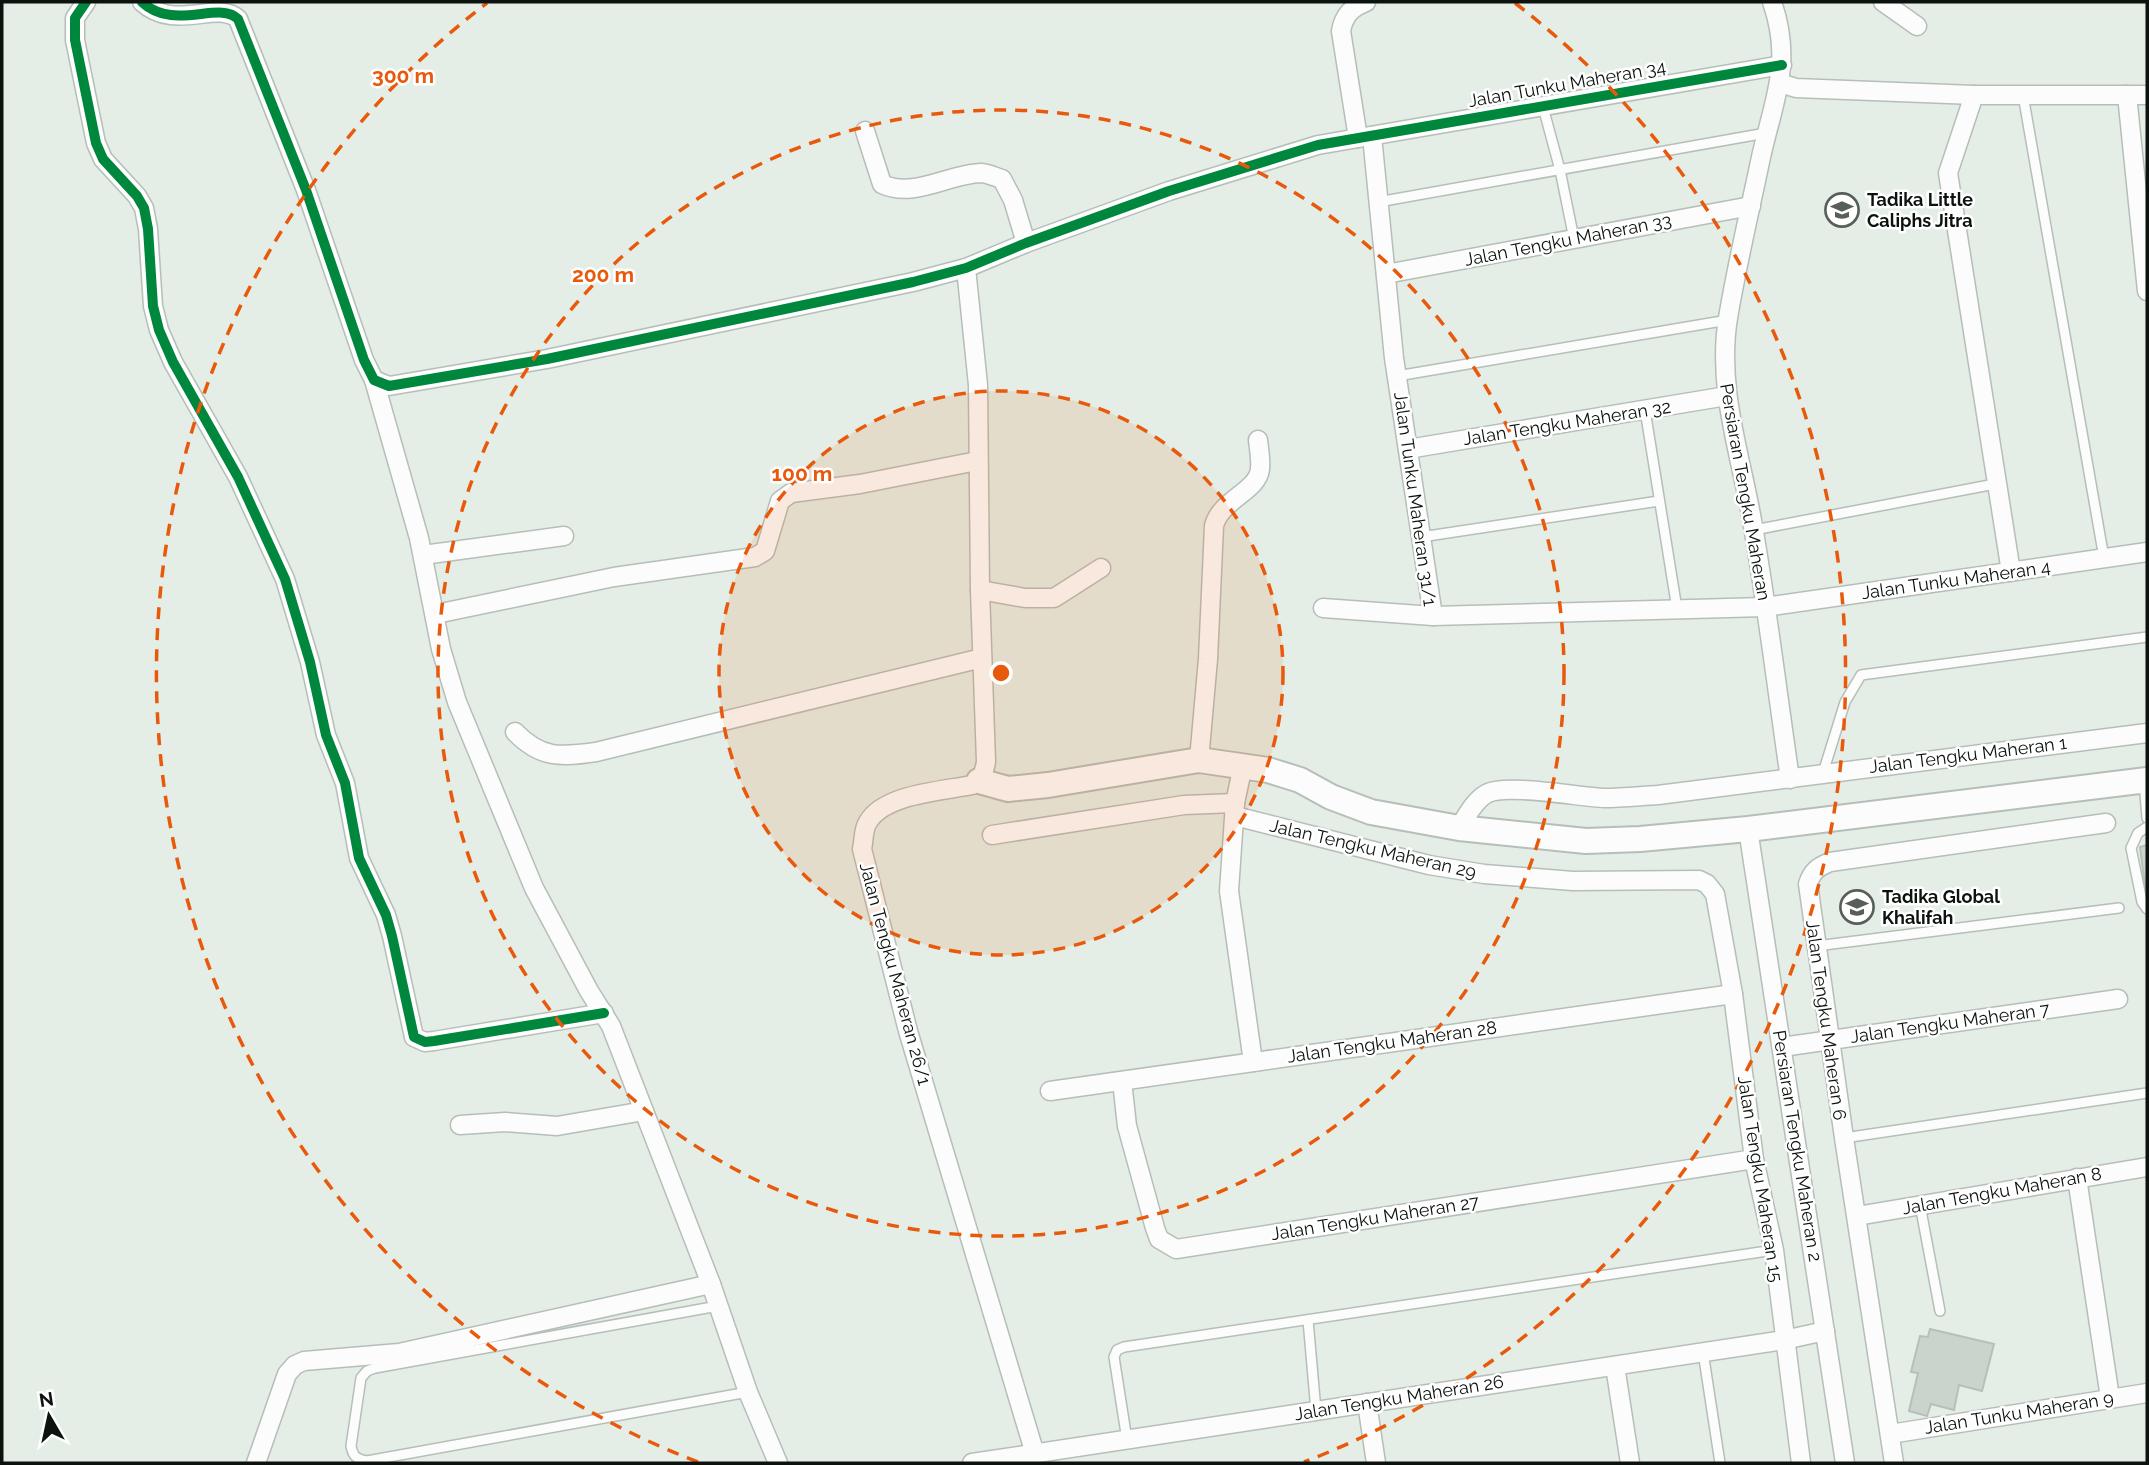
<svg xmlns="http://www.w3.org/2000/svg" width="2149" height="1465" viewBox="0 0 2149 1465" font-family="Raleway,sans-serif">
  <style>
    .building { fill: #cbd3cd; stroke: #b6bfb8; stroke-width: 2 }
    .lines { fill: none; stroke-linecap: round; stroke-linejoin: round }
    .lane-casing { stroke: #b6beb8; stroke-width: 12 }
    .street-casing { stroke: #b6beb8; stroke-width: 21 }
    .secondary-casing { stroke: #b6beb8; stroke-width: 28 }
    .lane { stroke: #fbfcfb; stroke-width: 9 }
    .street { stroke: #fbfcfb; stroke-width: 18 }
    .secondary { stroke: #fbfcfb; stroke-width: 24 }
    .cycleway-casing { stroke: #fff; stroke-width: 15 }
    .cycleway { stroke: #00873e; stroke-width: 10 }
    .ring { fill: none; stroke: #e8590c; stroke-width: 3.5; stroke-dasharray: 12 9 }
    .labels { text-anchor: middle; stroke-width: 5; stroke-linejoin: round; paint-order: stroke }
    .street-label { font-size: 18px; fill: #0c120d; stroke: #fff }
    .poi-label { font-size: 18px; font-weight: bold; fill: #0c120d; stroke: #fff; text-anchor: start }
    .centre { fill: #e8590c; stroke: #fff; stroke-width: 3.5 }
    .ring-label { font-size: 21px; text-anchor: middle; font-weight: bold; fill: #e8590c; stroke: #fff; stroke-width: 5; stroke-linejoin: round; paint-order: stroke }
  </style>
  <rect width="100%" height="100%" fill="#e4eee6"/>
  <g class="building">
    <path d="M 2147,845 L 2147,903 L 2140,847 Z"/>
    <path d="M 1930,1329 L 1994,1344 L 1982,1391 L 1959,1385 L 1954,1410 L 1931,1404 L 1927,1416 L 1909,1411 L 1918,1373 L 1911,1372 L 1920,1336 L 1928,1337 Z"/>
  </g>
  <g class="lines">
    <g class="lane-casing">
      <g id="lane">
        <path d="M 2023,95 L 2104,558"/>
        <path d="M 1543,107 L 1560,170 L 1574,239"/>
        <path d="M 1378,202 L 1766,133"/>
        <path d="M 1397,376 L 1728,320"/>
        <path d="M 1645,410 L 1677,609"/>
        <path d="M 1754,530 L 1995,484"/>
        <path d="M 1421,537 L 1659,501"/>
        <path d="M 1823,773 L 1845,702 L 1861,675 L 2147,637"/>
        <path d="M 2144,782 L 2147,818"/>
        <path d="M 2147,827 L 2138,833 L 2131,848 L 2142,902 L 2147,909"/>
        <path d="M 1816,946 L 2119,908"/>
        <path d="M 1844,1138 L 2147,1093"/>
        <path d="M 1920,1205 L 1940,1311"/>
        <path d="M 718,1306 L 375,1368 L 367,1371 L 361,1378 L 351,1446 C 353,1457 357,1459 367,1461 L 748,1392"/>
        <path d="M 1308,1320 L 1316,1411"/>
        <path d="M 1703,1352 L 1720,1463"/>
        <path d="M 1127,1440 L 1114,1357 L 1117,1350 L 1124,1347 L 1774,1250"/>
      </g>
    </g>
    <g class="street-casing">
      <g id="street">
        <path d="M 86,2 L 75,18 L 75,40 L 96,143 L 103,159 L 137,196 L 144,208 L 148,229 L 153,306 L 159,330 L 173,362 L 238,477 L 285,579 L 310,662 L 326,735 L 345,783 L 359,858 L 386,915 L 392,936 L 414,1037 L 425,1042 L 434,1041 L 604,1013"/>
        <path d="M 142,2 C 174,32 219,0 238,19 L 306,190 L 364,360 L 374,380 L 389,386 L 547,359 L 913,282 L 966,268 L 1026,243 L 1169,191 L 1318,145 L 1782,65"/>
        <path d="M 1772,2 C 1793,62 1774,99 1761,157 C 1750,210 1737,264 1728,318 C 1716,391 1743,461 1754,532 C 1768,614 1778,697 1790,779"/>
        <path d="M 1883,2 L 1917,26"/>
        <path d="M 1780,83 L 1796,88 L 1974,95 L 2147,95"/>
        <path d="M 1974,95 L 1948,173 L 2011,572"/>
        <path d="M 2127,95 L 2147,291"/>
        <path d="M 865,131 L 882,184 C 914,199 948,174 981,173 C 987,173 995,177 1002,179 L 1013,200 L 1026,243"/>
        <path d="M 1372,136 L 1394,358 L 1433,616"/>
        <path d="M 1358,138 L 1341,31 C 1344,15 1351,8 1366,2"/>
        <path d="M 966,268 L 978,385 L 980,590 L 986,762 C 984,773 982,779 972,785 C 942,791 884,794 868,822 C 863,829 864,841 862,849 L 908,1031 L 1035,1454"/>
        <path d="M 1386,274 L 1751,206"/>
        <path d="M 374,380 L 419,538 L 441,649 L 457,702 L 534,888 L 589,991 L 611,1026 L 711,1284 L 748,1392 L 778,1463"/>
        <path d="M 1408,449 L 1727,396"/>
        <path d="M 423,555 L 564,536"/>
        <path d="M 980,590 L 1025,598 L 1054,598 L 1101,568"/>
        <path d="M 1323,608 L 1433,616 L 1765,607 L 2147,552"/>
        <path d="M 436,614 L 614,577 L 755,557 L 765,551 L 780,501 L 791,493 L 860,484 L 977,461"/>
        <path d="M 515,732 C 541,759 561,757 596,752 L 982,658"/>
        <path d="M 1199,760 L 1208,659 L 1214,526 C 1220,500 1258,491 1260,469 C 1261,460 1259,449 1258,440"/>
        <path d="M 1243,765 L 1235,803 L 1229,891 L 1253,1062"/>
        <path d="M 1235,816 L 1429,865 L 1484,874 L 1573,881 L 1699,880 L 1707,884 L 1715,894 L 1733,994 L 1754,1159 L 1774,1250 L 1801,1463"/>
        <path d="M 1459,828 C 1466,817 1474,801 1486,794 C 1505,783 1579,797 1604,798 C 1622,798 1640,796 1658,795 L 2147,733"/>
        <path d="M 1748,829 L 1845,1463"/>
        <path d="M 992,835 L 1184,805 L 1235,803"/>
        <path d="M 1782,1047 L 2118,999"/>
        <path d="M 1122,1081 L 1127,1126 L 1155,1228 L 1159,1239 L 1176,1249 L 1754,1159"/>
        <path d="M 1050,1091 L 1733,994"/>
        <path d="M 460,1125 L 505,1122 L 557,1126 L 644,1111"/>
        <path d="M 2077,1178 L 2110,1398"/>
        <path d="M 1857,1216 L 2147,1167"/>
        <path d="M 1615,1366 L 1630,1463"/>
        <path d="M 1367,1403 L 1376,1463"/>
        <path d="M 1890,1434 L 2147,1393"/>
        <path d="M 256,1463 L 287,1374 L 295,1365 L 304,1361 L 399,1353 L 711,1284"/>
        <path d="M 972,1463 L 1784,1340 L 1825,1331"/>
        <path d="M 1894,1463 L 1844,1138 L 1808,884 C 1812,871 1818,867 1830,862 L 2106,823"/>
      </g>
    </g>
    <g class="secondary-casing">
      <path id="secondary" d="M 979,781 L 1008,789 L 1048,785 L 1199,760 L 1268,770 L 1300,780 L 1331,797 L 1371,812 L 1459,828 L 1586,841 L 1640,839 L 1748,829 L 2147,780"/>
    </g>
    <use href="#lane" class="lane"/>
    <use href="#street" class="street"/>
    <use href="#secondary" class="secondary"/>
    <g class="cycleway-casing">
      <g id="cycleway">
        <path d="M 86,2 L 75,18 L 75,40 L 96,143 L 103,159 L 137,196 L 144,208 L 148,229 L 153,306 L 159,330 L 173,362 L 238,477 L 285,579 L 310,662 L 326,735 L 345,783 L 359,858 L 386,915 L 392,936 L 414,1037 L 425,1042 L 434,1041 L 604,1013"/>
        <path d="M 142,2 C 174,32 219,0 238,19 L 306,190 L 364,360 L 374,380 L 389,386 L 547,359 L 913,282 L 966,268 L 1026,243 L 1169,191 L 1318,145 L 1782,65"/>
      </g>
    </g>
    <use href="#cycleway" class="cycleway"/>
  </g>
  <circle cx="1001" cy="673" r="282" fill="#e8590c" fill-opacity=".12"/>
  <g class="ring">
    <circle cx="1001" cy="673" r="282"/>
    <circle cx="1001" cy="673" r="563"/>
    <path d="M698 1462A845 845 0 0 1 487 3M1515 3A845 845 0 0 1 1304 1462"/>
  </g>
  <defs>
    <g id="school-ring" transform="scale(1.75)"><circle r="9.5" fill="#fff" stroke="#585f59" stroke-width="1.5"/><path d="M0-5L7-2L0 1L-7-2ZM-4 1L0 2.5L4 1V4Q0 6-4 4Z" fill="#585f59"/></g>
  </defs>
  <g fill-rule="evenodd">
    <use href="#school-ring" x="1842" y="210"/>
    <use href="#school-ring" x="1857" y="907"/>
  </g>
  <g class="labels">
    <g class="street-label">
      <text transform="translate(1567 84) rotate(-10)" y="6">Jalan Tunku Maheran 34</text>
      <text transform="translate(1568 240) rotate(-11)" y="6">Jalan Tengku Maheran 33</text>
      <text transform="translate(1567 423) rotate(-9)" y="6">Jalan Tengku Maheran 32</text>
      <text transform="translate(1745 492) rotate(80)" y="6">Persiaran Tengku Maheran</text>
      <text transform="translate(1415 499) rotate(82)" y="6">Jalan Tunku Maheran 31/1</text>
      <text transform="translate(1956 580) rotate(-8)" y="6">Jalan Tunku Maheran 4</text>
      <text transform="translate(1968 755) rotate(-7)" y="6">Jalan Tengku Maheran 1</text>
      <text transform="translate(1373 849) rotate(13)" y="6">Jalan Tengku Maheran 29</text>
      <text transform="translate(895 974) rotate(75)" y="6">Jalan Tengku Maheran 26/1</text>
      <text transform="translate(1826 1020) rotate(82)" y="6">Jalan Tengku Maheran 6</text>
      <text transform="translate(1950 1023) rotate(-8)" y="6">Jalan Tengku Maheran 7</text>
      <text transform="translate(1392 1042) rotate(-8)" y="6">Jalan Tengku Maheran 28</text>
      <text transform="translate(1797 1146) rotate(81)" y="6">Persiaran Tengku Maheran 2</text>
      <text transform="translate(1760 1179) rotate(81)" y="6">Jalan Tengku Maheran 15</text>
      <text transform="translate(2002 1191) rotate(-10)" y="6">Jalan Tengku Maheran 8</text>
      <text transform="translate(1375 1218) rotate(-9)" y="6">Jalan Tengku Maheran 27</text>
      <text transform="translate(1399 1398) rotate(-9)" y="6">Jalan Tengku Maheran 26</text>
      <text transform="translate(2019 1413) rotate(-9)" y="6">Jalan Tunku Maheran 9</text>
    </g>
    <g class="poi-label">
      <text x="1867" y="206">Tadika Little<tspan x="1867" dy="21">Caliphs Jitra</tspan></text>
      <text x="1882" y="903">Tadika Global<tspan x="1882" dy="21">Khalifah</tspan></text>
    </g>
  </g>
  <circle cx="1001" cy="673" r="10" class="centre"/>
  <g class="ring-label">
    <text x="403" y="83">300 m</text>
    <text x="603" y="282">200 m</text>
    <text x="802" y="481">100 m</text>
  </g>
  <rect width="2149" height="1465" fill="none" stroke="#0c120d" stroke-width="7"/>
  <g transform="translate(49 1416) rotate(351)" stroke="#ffffff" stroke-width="5" paint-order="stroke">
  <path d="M0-5L12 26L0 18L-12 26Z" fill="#0c120d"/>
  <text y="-10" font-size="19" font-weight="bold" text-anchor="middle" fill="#0c120d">N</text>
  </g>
</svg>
